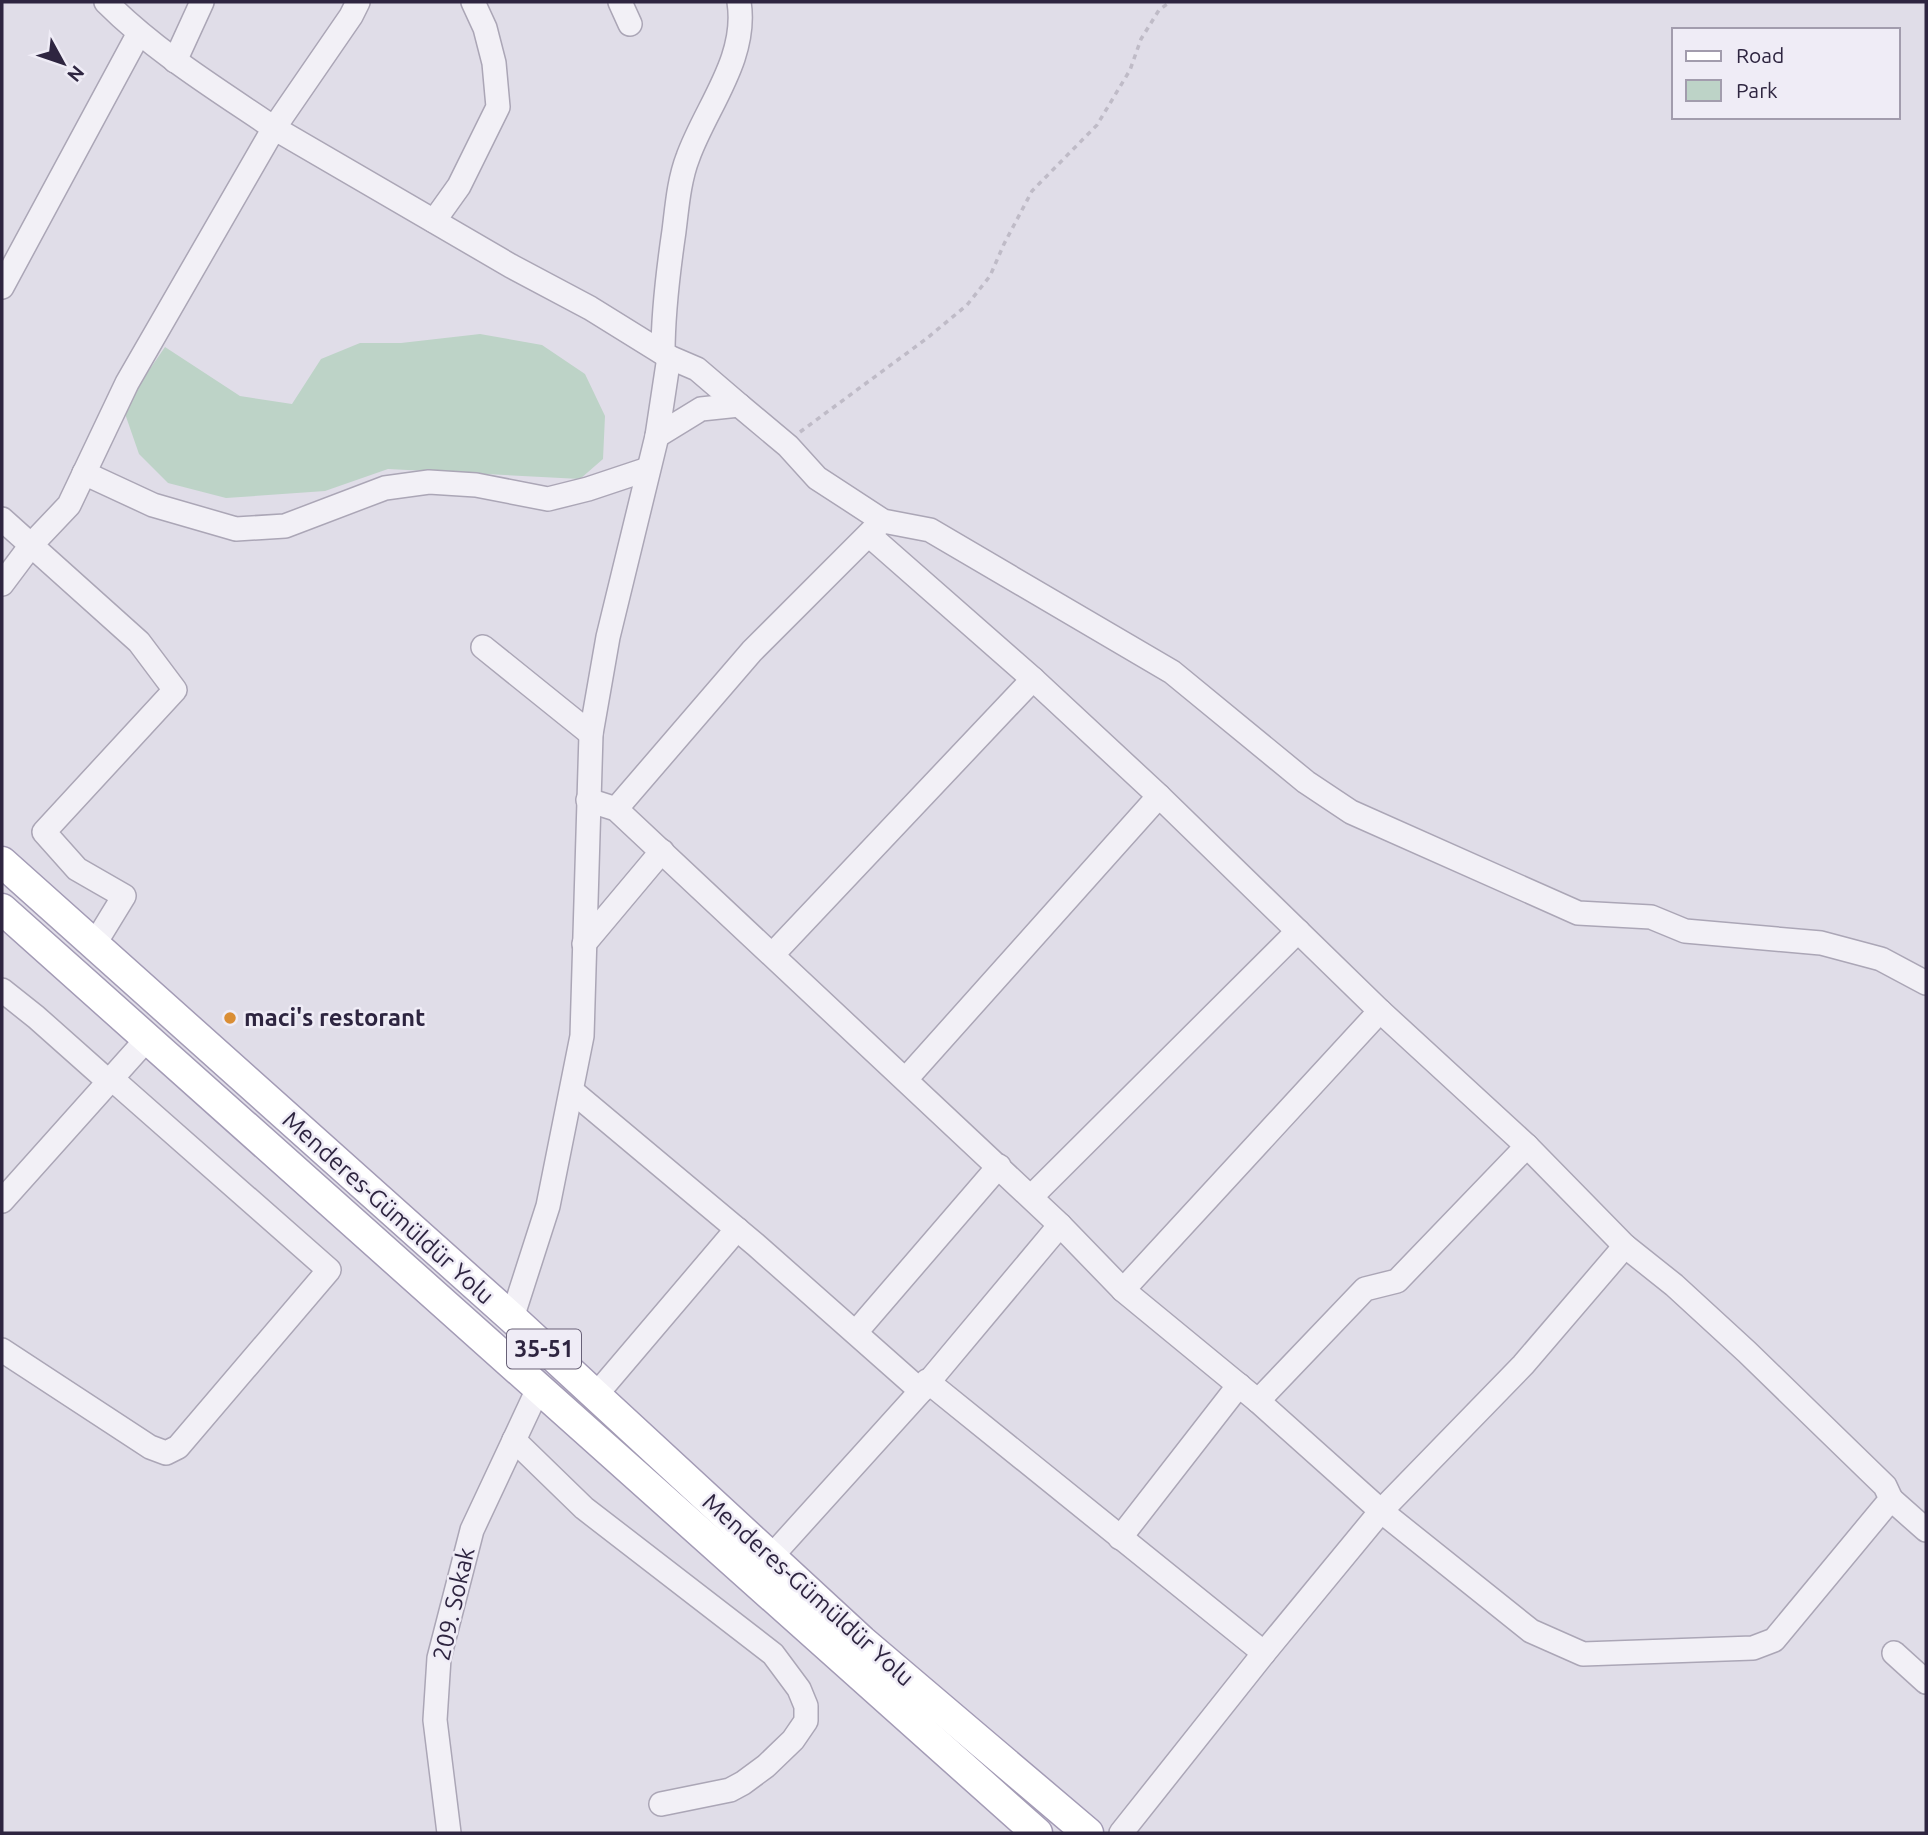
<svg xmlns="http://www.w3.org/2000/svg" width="1928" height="1835" viewBox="0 0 1928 1835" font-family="Ubuntu,sans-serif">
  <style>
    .green { fill: #bdd3c7 }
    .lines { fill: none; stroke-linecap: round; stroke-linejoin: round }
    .minor-casing { stroke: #aba6b6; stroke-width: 26 }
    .major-casing { stroke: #a39bb5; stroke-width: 33 }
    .path { stroke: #bfbbc7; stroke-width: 3.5; stroke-dasharray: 5 5; stroke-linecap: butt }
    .minor { stroke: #f2f0f6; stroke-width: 23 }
    .major { stroke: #fff; stroke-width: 30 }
    .poi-dot { fill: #da8e35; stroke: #efecf6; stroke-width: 2.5 }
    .labels { text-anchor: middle; stroke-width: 5; stroke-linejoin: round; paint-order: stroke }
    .shield { fill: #efecf6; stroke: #686177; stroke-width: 2 }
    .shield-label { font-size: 23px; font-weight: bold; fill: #2e2540 }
    .poi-label { font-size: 24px; font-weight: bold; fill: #2e2540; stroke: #efecf6; text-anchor: start }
    .street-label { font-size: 24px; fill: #2e2540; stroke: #efecf6 }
  </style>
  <rect width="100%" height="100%" fill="#e0dde8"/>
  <path class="green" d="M 480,334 L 542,345 L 585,374 L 605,416 L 603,459 L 580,479 L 388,469 L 325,491 L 226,498 L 168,483 L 139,454 L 123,408 L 165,347 L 240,396 L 292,404 L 321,359 L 360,343 L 401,343 Z"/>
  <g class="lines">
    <g class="minor-casing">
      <g id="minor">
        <path d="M 106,2 C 156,52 215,88 274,128 L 351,16 L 358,2"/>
        <path d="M 620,2 L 630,24"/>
        <path d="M 175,61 L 202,2"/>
        <path d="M 434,221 L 459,186 L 498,107 L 494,63 L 485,28 L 473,2"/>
        <path d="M 2,287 L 139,33"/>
        <path d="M 663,353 C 663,312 668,272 674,231 C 677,207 679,180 688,157 C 706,107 748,58 739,2"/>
        <path d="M 669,357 L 697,369 L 739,405"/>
        <path d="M 657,436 L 701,409 L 739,405 L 788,446 L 817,478 L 883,521 L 930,530 L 1172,672 L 1306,782 L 1351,812 L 1578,913 L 1651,917 L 1685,931 L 1821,943 L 1881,959 L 1926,983"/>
        <path d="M 84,473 L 153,505 L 236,529 L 285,526 L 385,488 L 429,482 L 476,485 L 548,499 L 588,489 L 648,469"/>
        <path d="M 2,519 L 139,642 L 175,690 L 44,832 L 77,869 L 124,896 L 94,945"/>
        <path d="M 2,584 L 32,544 L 69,505 L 127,383 L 274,128 L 511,266 L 590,308 L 669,357 L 657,436 L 608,637 L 591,734 L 582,1036 L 548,1206 L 512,1318"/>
        <path d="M 483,647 L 591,734"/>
        <path d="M 588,800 L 616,809 L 1060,1225"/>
        <path d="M 616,809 L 752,651 L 878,525"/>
        <path d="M 584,944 L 662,851"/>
        <path d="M 773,954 L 1033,679"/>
        <path d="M 2,990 L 36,1017 L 108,1081"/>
        <path d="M 906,1079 L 1159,796"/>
        <path d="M 572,1091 L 756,1245 L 921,1391"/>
        <path d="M 1031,1197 L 1298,931"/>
        <path d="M 2,1201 L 147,1039"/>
        <path d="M 1123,1290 L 1380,1011"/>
        <path d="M 856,1332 L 999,1166"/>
        <path d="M 2,1350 L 150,1447 L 166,1453 L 178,1447 L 329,1270 L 111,1078"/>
        <path d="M 927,1381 L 1264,1653"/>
        <path d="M 595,1396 L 737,1229"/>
        <path d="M 1258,1401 L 1365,1289 L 1397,1281 L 1527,1146"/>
        <path d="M 514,1440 L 584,1508 L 773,1654 L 799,1689 L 806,1706 L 806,1721 L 793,1740 L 766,1766 L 743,1783 L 730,1790 L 661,1804"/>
        <path d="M 1891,1499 L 1926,1530"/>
        <path d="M 1120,1538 L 1239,1385"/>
        <path d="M 770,1558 L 921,1391 L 1060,1225 L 1123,1290 L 1258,1401 L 1381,1511 L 1531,1631 L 1583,1654 L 1753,1648 L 1774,1640 L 1891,1499 L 1885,1486 L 1747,1352 L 1674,1285 L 1625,1246 L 1527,1146 L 1380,1011 L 1159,796 L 1033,679 L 869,535"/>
        <path d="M 1894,1653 L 1926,1682"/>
        <path d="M 449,1833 L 435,1720 L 439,1658 L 472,1530 L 538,1389"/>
        <path d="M 1121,1833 L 1264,1653 L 1381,1511 L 1523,1365 L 1625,1246"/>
      </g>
    </g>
    <g class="major-casing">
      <g id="major">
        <path d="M 2,862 L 512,1318 L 862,1641 L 1088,1833"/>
        <path d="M 2,909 L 1037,1833"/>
      </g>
    </g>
    <path class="path" d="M 800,432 L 926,339 L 967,305 L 990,276 L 1004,244 L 1032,191 L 1097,125 L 1130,70 L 1141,39 L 1159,10 L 1170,2"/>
    <use href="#minor" class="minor"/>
    <use href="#major" class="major"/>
  </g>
  <circle class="poi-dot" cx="230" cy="1018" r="7"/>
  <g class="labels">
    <rect class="shield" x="507" y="1329.5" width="74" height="39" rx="5"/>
    <g class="shield-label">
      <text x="544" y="1357">35-51</text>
    </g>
    <g class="poi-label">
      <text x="244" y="1026">maci's restorant</text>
    </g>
    <g class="street-label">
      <text transform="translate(388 1208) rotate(42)" y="8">Menderes-Gümüldür Yolu</text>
      <text transform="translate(808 1590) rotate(42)" y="8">Menderes-Gümüldür Yolu</text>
      <text transform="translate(454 1604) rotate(-77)" y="8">209. Sokak</text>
    </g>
  </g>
  <rect width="1928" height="1835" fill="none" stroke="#2e2540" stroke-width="7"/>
  <rect x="1672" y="28" width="228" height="91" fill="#efecf6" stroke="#a29cad" stroke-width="2"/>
  <rect x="1686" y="51" width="35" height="10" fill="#ffffff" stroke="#a29cad" stroke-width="2"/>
  <text x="1736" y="63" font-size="21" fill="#2e2540">Road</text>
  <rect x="1686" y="80" width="35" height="21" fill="#bdd3c7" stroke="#a29cad" stroke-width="2"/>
  <text x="1736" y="98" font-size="21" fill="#2e2540">Park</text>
  <g transform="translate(63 63) rotate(130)" stroke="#efecf6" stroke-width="5" paint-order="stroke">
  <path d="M0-5L12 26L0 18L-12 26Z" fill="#2e2540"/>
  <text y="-10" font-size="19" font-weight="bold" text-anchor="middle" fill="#2e2540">N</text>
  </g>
</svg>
